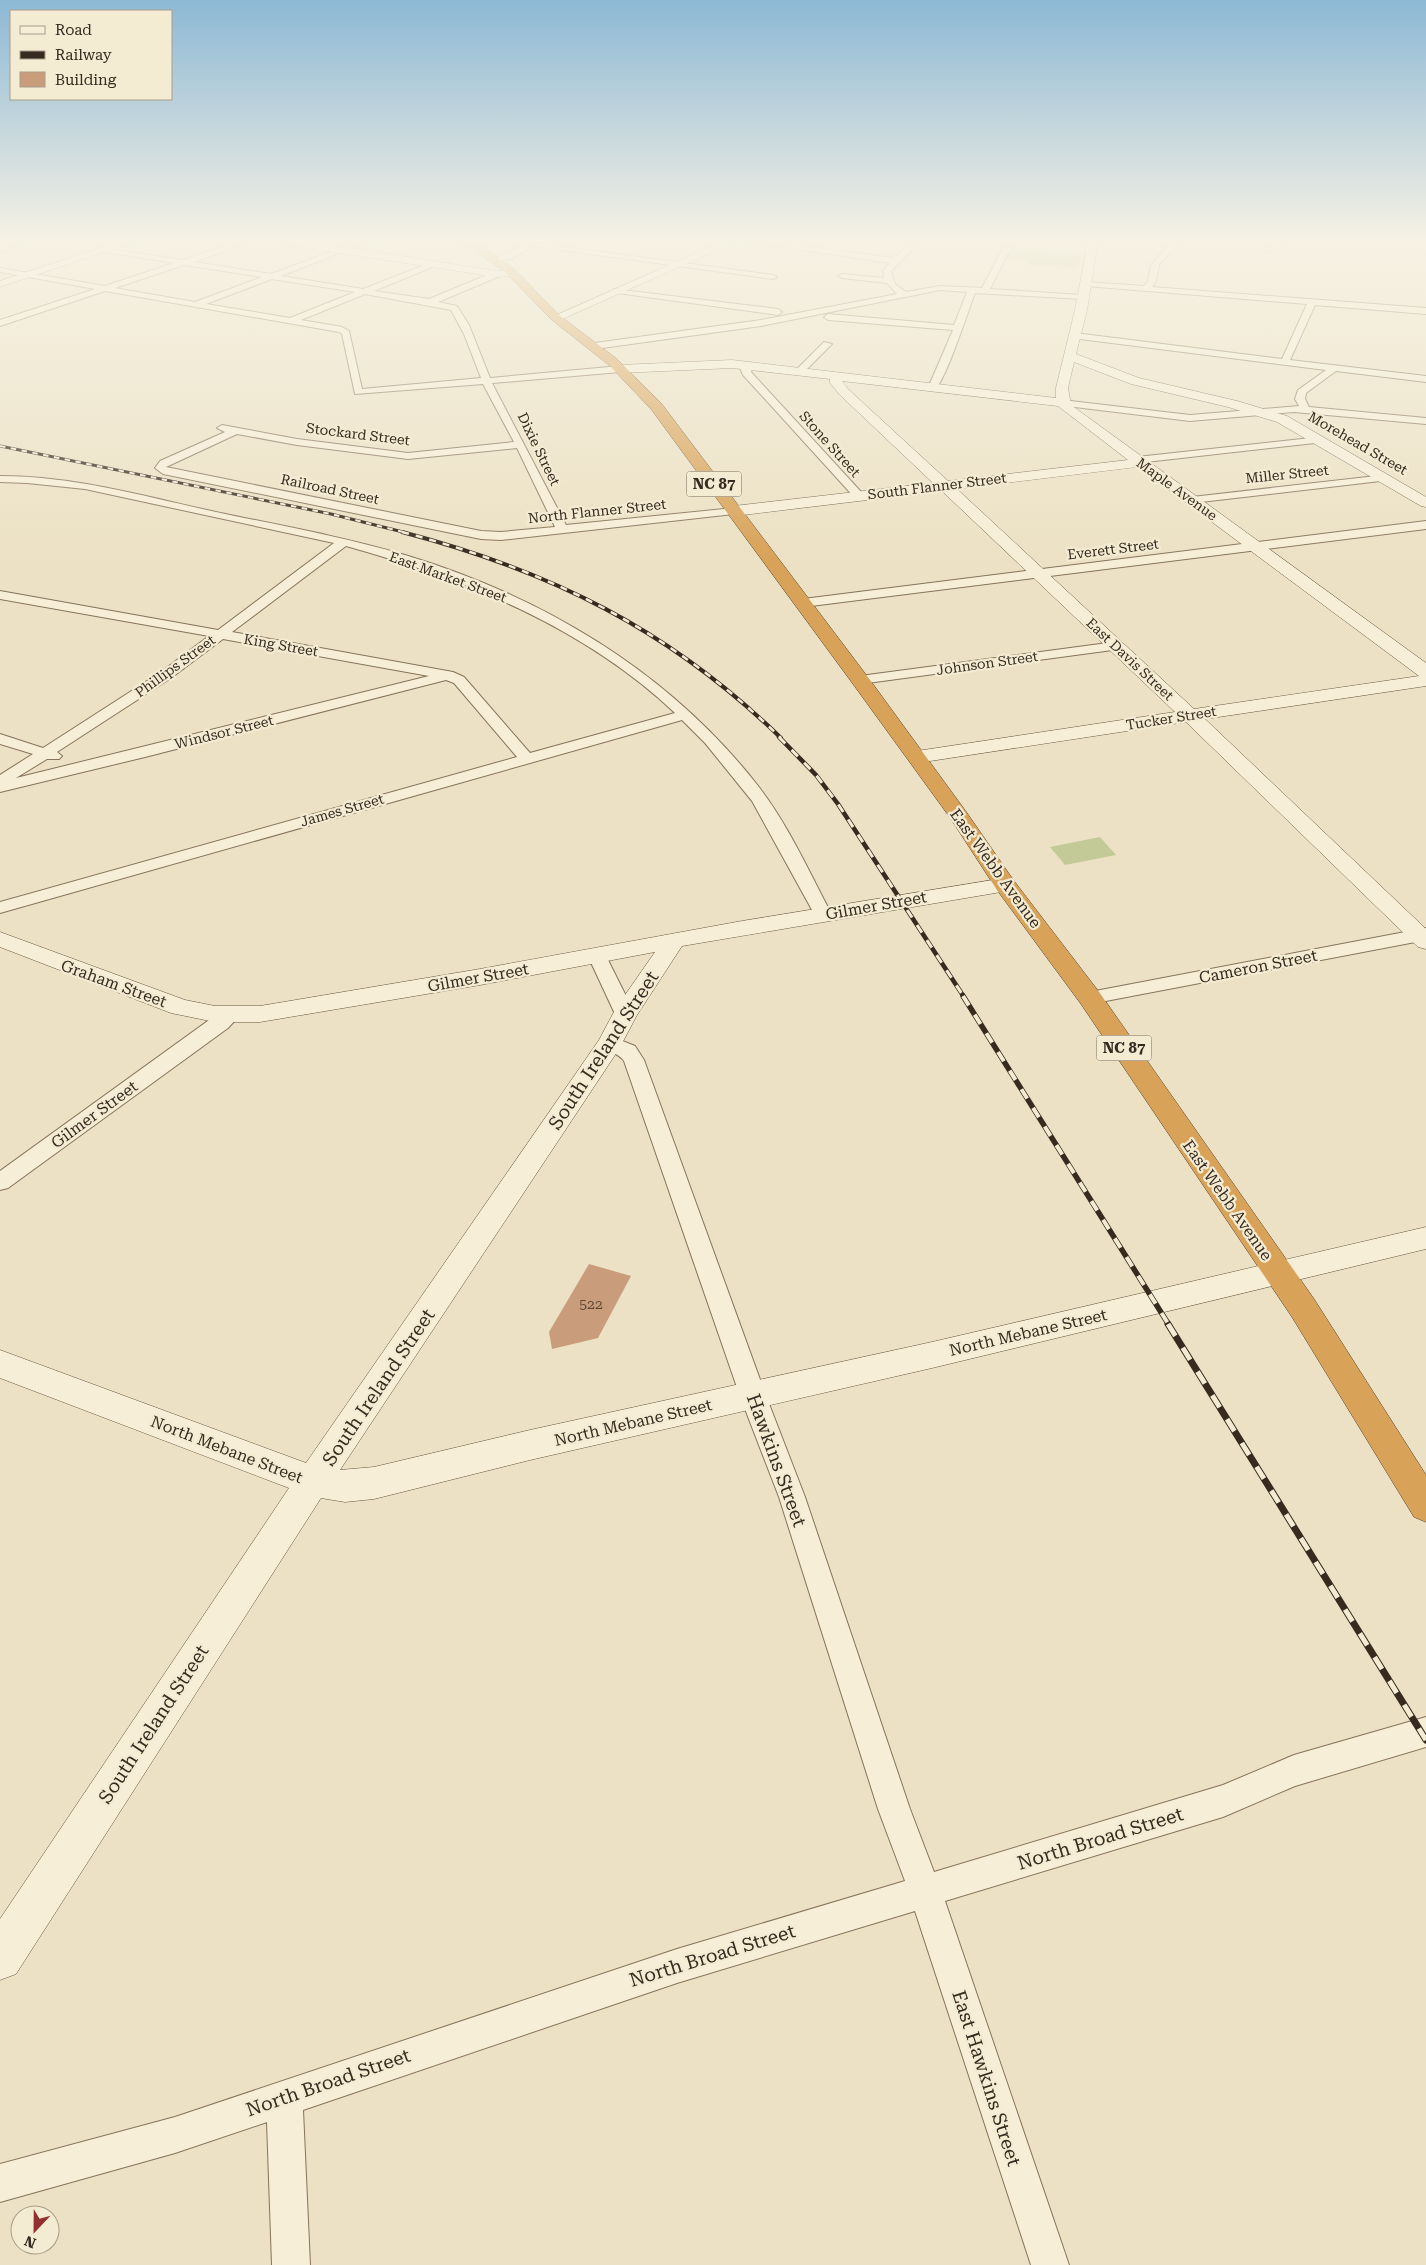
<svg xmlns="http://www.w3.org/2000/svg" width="1426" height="2265" viewBox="0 0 1426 2265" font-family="'Roboto Serif',serif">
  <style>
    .green { fill: #c3ca98 }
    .building { fill: #c99d7b }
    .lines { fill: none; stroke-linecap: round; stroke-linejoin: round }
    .street-casing { stroke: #86735b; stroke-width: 2 }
    .secondary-casing { stroke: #68543e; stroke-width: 1 }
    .highway-casing { stroke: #54412f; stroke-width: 1 }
    .street { fill: #f7eed7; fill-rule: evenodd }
    .secondary { fill: #f7eed7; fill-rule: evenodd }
    .highway { fill: #d8a258; fill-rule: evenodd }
    .rail-far4-casing { stroke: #372b1f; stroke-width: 3 }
    .rail-far3-casing { stroke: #372b1f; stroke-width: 4 }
    .rail-far2-casing { stroke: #372b1f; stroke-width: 4.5 }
    .rail-far1-casing { stroke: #372b1f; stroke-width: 5.5 }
    .rail-casing { stroke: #372b1f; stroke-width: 7 }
    .rail-far4 { stroke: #f4ebd3; stroke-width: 2; stroke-dasharray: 5.5; stroke-linecap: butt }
    .rail-far3 { stroke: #f4ebd3; stroke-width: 2.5; stroke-dasharray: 7; stroke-linecap: butt }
    .rail-far2 { stroke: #f4ebd3; stroke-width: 3; stroke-dasharray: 9; stroke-linecap: butt }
    .rail-far1 { stroke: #f4ebd3; stroke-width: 4; stroke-dasharray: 11; stroke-linecap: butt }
    .rail { stroke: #f4ebd3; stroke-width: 5; stroke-dasharray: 14; stroke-linecap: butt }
    .labels { text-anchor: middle; stroke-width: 4.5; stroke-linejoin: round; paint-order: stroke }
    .far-street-label { font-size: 14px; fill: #372b1f; stroke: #f4ebd3 }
    .number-label { font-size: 14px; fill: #5c4836 }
    .shield { fill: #f4ebd3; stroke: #706555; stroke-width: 1 }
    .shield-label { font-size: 15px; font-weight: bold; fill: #372b1f }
    .street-label { font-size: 16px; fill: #372b1f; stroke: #f4ebd3 }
    .near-street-label { font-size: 19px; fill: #372b1f; stroke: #f4ebd3 }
  </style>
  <rect width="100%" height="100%" fill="#ece1c4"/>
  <g class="green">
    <path d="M 1010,248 L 1082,255 L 1078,268 L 1028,265 L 1028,259 L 1003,258 Z"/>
    <path d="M 1100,837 L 1116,855 L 1065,865 L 1050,847 Z"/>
  </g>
  <path class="building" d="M 589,1264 L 631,1276 L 598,1338 L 552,1349 L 549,1332 Z"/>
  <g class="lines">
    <g class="street-casing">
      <g id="street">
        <path d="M 12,242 L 23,242 L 0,252 L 0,247 Z"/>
        <path d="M 237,242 L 249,242 L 194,262 L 271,274 L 357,242 L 368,242 L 281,276 L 363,289 L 432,262 L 435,262 L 435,266 L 374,291 L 429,299 L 494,272 L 500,272 L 500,276 L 438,302 L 457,306 L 469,325 L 490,378 L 620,366 L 625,369 L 620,372 L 492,383 L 566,525 L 734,508 L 740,511 L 734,514 L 501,540 L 481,539 L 163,474 L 155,468 L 160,461 L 225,432 L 217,428 L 222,425 L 297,439 L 408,453 L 514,442 L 483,384 L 355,394 L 342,334 L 339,332 L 105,291 L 0,326 L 0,320 L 95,289 L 0,272 L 0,268 L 105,286 L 174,263 L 105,252 L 102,252 L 102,248 L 183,260 ZM 184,265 L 262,277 L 195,302 L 115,288 ZM 272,279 L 355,292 L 290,318 L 206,304 ZM 365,294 L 451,310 L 464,334 L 481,378 L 362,389 L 349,331 L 342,327 L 301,320 ZM 237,434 L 297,445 L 408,459 L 517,448 L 555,527 L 501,532 L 481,531 L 166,467 Z"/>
        <path d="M 528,242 L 773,275 L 777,277 L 773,279 L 532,246 L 513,258 L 496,262 L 492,260 Z"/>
        <path d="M 751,242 L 773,242 L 893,258 L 912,242 L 920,242 L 891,271 L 895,284 L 906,292 L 940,286 L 982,288 L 1003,248 L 1007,246 L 1011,248 L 990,289 L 1082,295 L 1086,297 L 1082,299 L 975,293 C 969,308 944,387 933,391 L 928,388 L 953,330 L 828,320 L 824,317 L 828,314 L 954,325 L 967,292 L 940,290 L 761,326 L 595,349 L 590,346 L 595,343 L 761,320 L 897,294 L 887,283 L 842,278 L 838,276 L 842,274 L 884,278 L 883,271 L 890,263 Z"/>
        <path d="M 1172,242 L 1179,242 L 1159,265 L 1156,281 L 1152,287 L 1426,308 L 1426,314 L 1315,305 L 1290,360 L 1426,376 L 1426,382 L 1336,371 L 1306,393 L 1305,399 L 1309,407 L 1426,418 L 1426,424 L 1294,412 L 1190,421 L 1058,405 L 1058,401 L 1062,400 L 1190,415 L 1299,406 L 1295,399 L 1298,390 L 1326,370 L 1072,338 L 1071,336 L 1075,333 L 1282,359 L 1307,304 L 1086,286 L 1082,284 L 1086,282 L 1144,286 L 1148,281 L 1151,265 Z"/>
        <path d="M 1276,242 L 1284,242 L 1282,248 L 1266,252 L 1266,248 Z"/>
        <path d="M 614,289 L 778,309 L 782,312 L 778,315 L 617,293 L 613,291 Z"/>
        <path d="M 824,342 L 832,344 L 802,374 L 796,374 L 796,370 Z"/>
        <path d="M 748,363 L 753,366 L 751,372 L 863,494 L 863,498 L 855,498 L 743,375 L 740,368 Z"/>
        <path d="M 1320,437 L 1325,440 L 1324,442 L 1137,463 L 1132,460 L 1137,457 Z"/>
        <path d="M 1385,475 L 1391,478 L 1389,480 L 1192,503 L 1186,500 L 1192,497 Z"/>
        <path d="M 0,476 C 79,476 153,499 230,515 C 289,527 347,538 405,555 C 541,596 666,670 755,782 C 787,822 808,870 832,915 L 829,919 L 817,919 L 752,801 L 705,743 L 682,720 L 0,913 L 0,902 L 517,757 L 454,683 L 446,680 L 145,757 L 0,792 L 0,775 L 33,754 L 0,744 L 0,734 L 43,748 L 161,672 L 209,636 L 0,599 L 0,591 L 218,630 L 334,543 L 85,489 L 27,483 L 0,482 ZM 346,546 C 465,579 584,627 675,713 L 530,753 L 464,677 L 453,672 L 232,632 ZM 223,639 L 429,676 L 16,778 L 47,759 L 59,759 L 62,756 L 57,752 L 171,678 Z"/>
        <path d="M 1426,521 L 1426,529 L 803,607 L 796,603 L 803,599 Z"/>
        <path d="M 1115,642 L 1120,643 L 1122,646 L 1120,649 L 860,684 L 853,680 L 860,676 Z"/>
        <path d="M 1426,928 L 1426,940 L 1090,1004 L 1083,1002 L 1080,998 L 1083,994 L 1090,992 Z"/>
        <path d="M 597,950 L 604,952 L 635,1014 L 632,1019 L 625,1020 L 618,1019 L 615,1014 L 588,956 L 590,952 Z"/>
        <path d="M 230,1009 L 237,1010 L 240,1015 L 228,1028 L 8,1188 L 0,1190 L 0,1171 L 223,1010 Z"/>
        <path d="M 610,1036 L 635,1046 L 644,1060 L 766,1396 L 805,1497 L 910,1809 L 934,1872 L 1223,1785 L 1294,1755 L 1426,1717 L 1426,1747 L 1295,1786 L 1223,1817 L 945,1901 L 1069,2265 L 1031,2265 L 915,1911 L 677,1983 L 303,2110 L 310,2265 L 272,2265 L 267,2122 L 175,2153 L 0,2202 L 0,2164 L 175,2117 L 677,1949 L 905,1881 L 878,1809 L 779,1497 L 740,1396 L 624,1061 C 618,1052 606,1052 600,1043 L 603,1038 Z"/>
      </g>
    </g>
    <g class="secondary-casing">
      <g id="secondary">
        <path d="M 118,242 L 134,242 L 0,287 L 0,281 Z"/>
        <path d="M 283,242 L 309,242 L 497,271 L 513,270 L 518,273 L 513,276 L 497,277 L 288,245 Z"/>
        <path d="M 721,242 L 735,242 L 560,320 L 556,321 L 550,318 Z"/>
        <path d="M 1088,242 L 1098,242 L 1087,310 L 1076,354 L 1139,378 L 1237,401 L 1287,416 L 1426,497 L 1426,507 L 1421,506 L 1277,422 L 1228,407 L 1131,384 L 1074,362 L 1068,388 L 1071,405 L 1426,663 L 1426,686 L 1205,719 L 1426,929 L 1426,949 L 1418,947 L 1186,722 L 917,763 L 910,761 L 907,757 L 910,753 L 917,751 L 1175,712 L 942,491 L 734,516 L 729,514 L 726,511 L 734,506 L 933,483 L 840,395 L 830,383 L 830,379 L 732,368 L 620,373 L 614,369 L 620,365 L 732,360 L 1056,398 L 1056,388 L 1075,310 ZM 842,381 L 1058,406 L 1128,460 L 948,481 L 848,389 ZM 1138,467 L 1419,676 L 1194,709 L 957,489 Z"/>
        <path d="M 1005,878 L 1013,880 L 1016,885 L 1013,890 L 682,946 L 637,1015 L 619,1049 L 340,1470 L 374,1467 L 530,1430 L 932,1342 L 1426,1227 L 1426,1249 L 932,1368 L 530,1460 L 374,1499 L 345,1502 L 321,1498 L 16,1974 L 0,1980 L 0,1919 L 289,1488 L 0,1378 L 0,1350 L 306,1463 L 599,1040 L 616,1008 L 655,952 L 480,985 L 260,1022 L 215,1022 L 171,1013 L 0,947 L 0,932 L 185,1000 L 215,1006 L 260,1006 L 480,969 L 742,921 Z"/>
      </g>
    </g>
    <g class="highway-casing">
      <path id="highway" d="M 462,242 L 474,242 L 513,268 L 560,316 L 617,359 L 661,403 L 867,676 L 967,813 L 1014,881 L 1099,992 L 1314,1299 L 1426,1475 L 1426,1522 L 1414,1517 L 1292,1317 L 1081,1004 L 997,890 L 951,819 L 853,684 L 651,409 L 609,365 L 552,320 L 505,272 Z"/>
    </g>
    <use href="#street" class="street"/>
    <use href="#secondary" class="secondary"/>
    <use href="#highway" class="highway"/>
    <g class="rail-far4-casing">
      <path id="rail-far4" d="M 0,446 L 331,514 L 407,533"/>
    </g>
    <g class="rail-far3-casing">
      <path id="rail-far3" d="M 402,532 C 551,571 670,630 781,738"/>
    </g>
    <g class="rail-far2-casing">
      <path id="rail-far2" d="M 779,737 L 816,775 L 838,804 L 964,997"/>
    </g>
    <g class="rail-far1-casing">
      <path id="rail-far1" d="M 963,996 L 1169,1325"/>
    </g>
    <g class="rail-casing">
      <path id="rail" d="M 1168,1324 L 1426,1740"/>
    </g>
    <use href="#rail-far4" class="rail-far4"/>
    <use href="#rail-far3" class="rail-far3"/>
    <use href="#rail-far2" class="rail-far2"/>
    <use href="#rail-far1" class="rail-far1"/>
    <use href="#rail" class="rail"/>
  </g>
  <linearGradient id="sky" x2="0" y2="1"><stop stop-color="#8db8d5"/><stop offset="0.43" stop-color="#f6f2e4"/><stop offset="1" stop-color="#f6f2e4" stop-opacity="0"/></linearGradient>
  <rect width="1426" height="559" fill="url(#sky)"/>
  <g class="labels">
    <g class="far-street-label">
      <text transform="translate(358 434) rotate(7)" y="5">Stockard Street</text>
      <text transform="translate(1358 443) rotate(30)" y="5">Morehead Street</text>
      <text transform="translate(830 444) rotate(48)" y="5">Stone Street</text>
      <text transform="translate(539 449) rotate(64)" y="5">Dixie Street</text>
      <text transform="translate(1287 474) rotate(-6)" y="5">Miller Street</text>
      <text transform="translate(937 486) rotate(-7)" y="5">South Flanner Street</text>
      <text transform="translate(330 489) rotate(12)" y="5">Railroad Street</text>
      <text transform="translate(1177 489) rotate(36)" y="5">Maple Avenue</text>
      <text transform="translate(597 511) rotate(-6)" y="5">North Flanner Street</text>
      <text transform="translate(1113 549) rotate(-7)" y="5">Everett Street</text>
      <text transform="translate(448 577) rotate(20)" y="5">East Market Street</text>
      <text transform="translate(281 645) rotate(10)" y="5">King Street</text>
      <text transform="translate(1130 659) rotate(43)" y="5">East Davis Street</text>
      <text transform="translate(987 663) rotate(-8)" y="5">Johnson Street</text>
      <text transform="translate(175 666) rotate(-36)" y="5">Phillips Street</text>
      <text transform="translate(1171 718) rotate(-9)" y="5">Tucker Street</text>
      <text transform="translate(224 732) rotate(-14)" y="5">Windsor Street</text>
      <text transform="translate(342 810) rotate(-16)" y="5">James Street</text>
    </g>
    <g class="number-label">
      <text x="591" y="1309">522</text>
    </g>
    <g class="shield">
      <rect x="686.5" y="471.5" width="55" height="25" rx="4"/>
      <rect x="1096.5" y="1035.5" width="55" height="25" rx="4"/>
    </g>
    <g class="shield-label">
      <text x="714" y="489">NC 87</text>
      <text x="1124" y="1053">NC 87</text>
    </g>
    <g class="street-label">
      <text transform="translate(996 868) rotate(54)" y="6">East Webb Avenue</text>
      <text transform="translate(876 905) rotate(-10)" y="6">Gilmer Street</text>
      <text transform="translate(1258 966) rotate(-11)" y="6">Cameron Street</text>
      <text transform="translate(478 977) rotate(-10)" y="6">Gilmer Street</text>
      <text transform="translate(114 983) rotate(20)" y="6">Graham Street</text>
      <text transform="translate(94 1114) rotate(-36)" y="6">Gilmer Street</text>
      <text transform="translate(1228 1200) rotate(55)" y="6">East Webb Avenue</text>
      <text transform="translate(1028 1332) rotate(-13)" y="6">North Mebane Street</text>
      <text transform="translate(633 1422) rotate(-13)" y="6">North Mebane Street</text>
      <text transform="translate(227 1449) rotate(21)" y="6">North Mebane Street</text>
    </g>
    <g class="near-street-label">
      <text transform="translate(603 1050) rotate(-57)" y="7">South Ireland Street</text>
      <text transform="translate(378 1387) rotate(-56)" y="7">South Ireland Street</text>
      <text transform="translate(777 1460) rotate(70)" y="7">Hawkins Street</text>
      <text transform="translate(153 1724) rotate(-57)" y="7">South Ireland Street</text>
      <text transform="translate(1100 1838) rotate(-17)" y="7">North Broad Street</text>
      <text transform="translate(712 1955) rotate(-17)" y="7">North Broad Street</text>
      <text transform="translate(987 2078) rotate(72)" y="7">East Hawkins Street</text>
      <text transform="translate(328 2082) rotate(-19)" y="7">North Broad Street</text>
    </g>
  </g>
  <rect x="10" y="10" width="162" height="90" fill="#f4ebd3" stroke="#a89e8b"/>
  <rect x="20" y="26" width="25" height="8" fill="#f7eed7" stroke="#a89e8b"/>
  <text x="55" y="35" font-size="15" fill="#372b1f">Road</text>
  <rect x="20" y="51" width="25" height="8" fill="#372b1f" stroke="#a89e8b"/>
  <text x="55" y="60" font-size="15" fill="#372b1f">Railway</text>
  <rect x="20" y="72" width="25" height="15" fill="#c99d7b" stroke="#a89e8b"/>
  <text x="55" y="85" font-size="15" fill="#372b1f">Building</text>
  <g transform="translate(35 2230) rotate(202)"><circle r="24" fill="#f4ebd3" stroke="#a89e8b"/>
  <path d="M0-4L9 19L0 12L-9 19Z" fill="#932f2e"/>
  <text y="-8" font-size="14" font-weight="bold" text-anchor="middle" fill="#372b1f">N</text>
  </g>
</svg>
